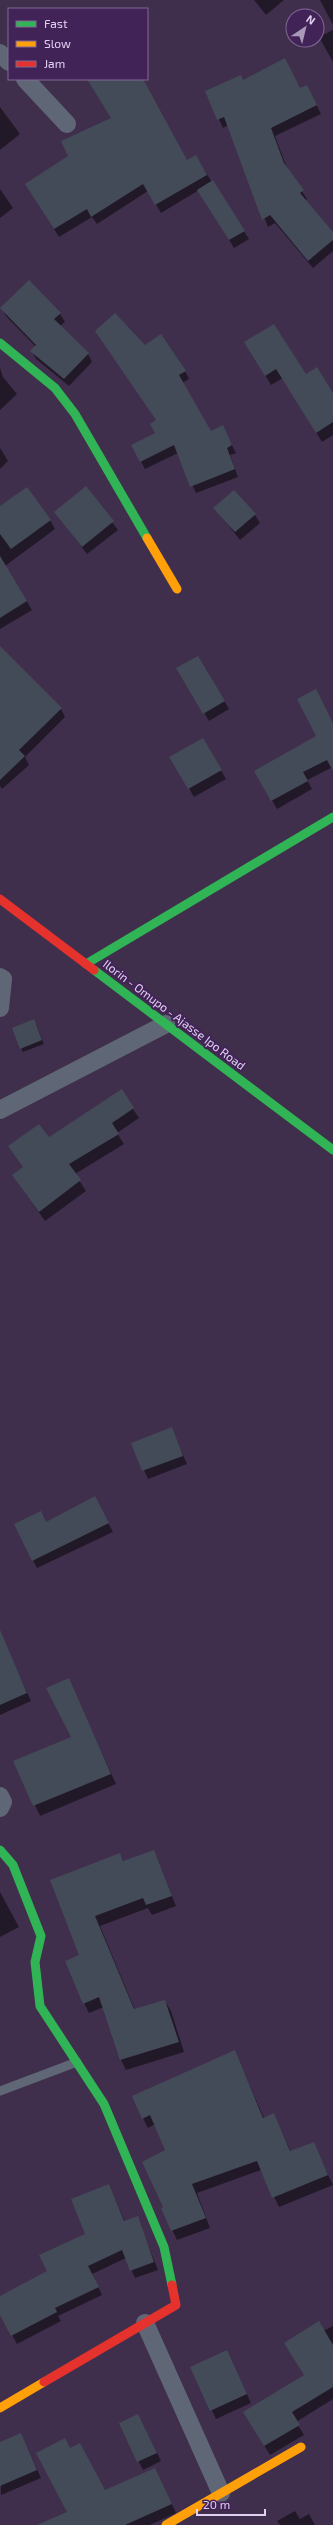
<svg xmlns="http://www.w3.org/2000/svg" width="333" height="2525" viewBox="0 0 333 2525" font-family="'Exo 2',sans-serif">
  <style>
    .shadow { fill: #0007 }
    .building { fill: #434a58 }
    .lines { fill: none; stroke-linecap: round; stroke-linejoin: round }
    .lane { stroke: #5f6776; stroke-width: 9 }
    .street { stroke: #5f6776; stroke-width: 18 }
    .fast { stroke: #30b455; stroke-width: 9 }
    .slow { stroke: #ff9f0a; stroke-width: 9 }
    .jam { stroke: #e5322d; stroke-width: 9 }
    .labels { text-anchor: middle; stroke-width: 4; stroke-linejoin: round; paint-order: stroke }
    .street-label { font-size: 12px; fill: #e1d0f1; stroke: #422358 }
  </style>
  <rect width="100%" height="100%" fill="#402f4c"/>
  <g class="shadow">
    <path d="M 254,0 L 284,0 L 266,15 Z"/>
    <path d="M 320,0 L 333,0 L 333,25 Z"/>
    <path d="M 333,30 L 333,62 L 319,37 Z"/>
    <path d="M 95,79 L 141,79 L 186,162 L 195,156 L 249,239 L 234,248 L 199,190 L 161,213 L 148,191 L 97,224 L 92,217 L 59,237 L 31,192 L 112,118 Z"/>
    <path d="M 243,81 L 300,89 L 311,94 L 321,114 L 275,136 L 287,168 L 307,199 L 305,200 L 333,234 L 333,251 L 313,268 L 275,223 L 268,227 L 228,125 L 223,128 L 206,92 Z"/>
    <path d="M 0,107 L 20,134 L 0,150 Z"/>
    <path d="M 0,189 L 13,208 L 0,218 Z"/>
    <path d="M 2,308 L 60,314 L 65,322 L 60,326 L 88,354 L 92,362 L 69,386 L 36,359 L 32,351 L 36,347 L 6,316 Z"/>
    <path d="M 101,338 L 145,346 L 185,371 L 189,379 L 182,383 L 211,432 L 226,434 L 236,453 L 230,455 L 238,477 L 196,493 L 178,453 L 145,469 L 132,445 L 156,433 L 157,421 Z"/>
    <path d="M 251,352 L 305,375 L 333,395 L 333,435 L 322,442 L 283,378 L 271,385 Z"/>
    <path d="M 0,368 L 3,377 L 17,394 L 0,410 Z"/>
    <path d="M 0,448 L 8,461 L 0,469 Z"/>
    <path d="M 86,488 L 118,530 L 87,554 L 55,512 Z"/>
    <path d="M 0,507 L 50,520 L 55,529 L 5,566 L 32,610 L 0,629 Z"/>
    <path d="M 215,508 L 255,515 L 260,523 L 240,540 Z"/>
    <path d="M 0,647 L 61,709 L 65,717 L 25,757 L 29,765 L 2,789 L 0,786 Z"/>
    <path d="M 198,657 L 229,709 L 209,721 L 178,669 Z"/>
    <path d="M 333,724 L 333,767 L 307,780 L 312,789 L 277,809 L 256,771 L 317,737 Z"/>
    <path d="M 203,739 L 226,779 L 194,797 L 171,757 Z"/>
    <path d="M 36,1024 L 44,1044 L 23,1052 L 21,1048 Z"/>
    <path d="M 121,1091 L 139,1118 L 117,1133 L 124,1144 L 75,1174 L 86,1191 L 45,1221 L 13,1176 L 24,1168 L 10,1146 L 48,1138 Z"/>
    <path d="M 171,1428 L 187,1464 L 148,1479 L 132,1443 Z"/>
    <path d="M 99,1506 L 113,1532 L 37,1568 L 33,1560 L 46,1523 Z"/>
    <path d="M 0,1634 L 31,1701 L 0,1715 Z"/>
    <path d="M 68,1679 L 116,1784 L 40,1816 L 15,1762 L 72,1738 Z"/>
    <path d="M 154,1851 L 176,1906 L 152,1915 L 148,1908 L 100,1926 L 135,2010 L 165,2001 L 171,2011 L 184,2052 L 126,2070 L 121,2060 L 104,2007 L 89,2013 L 84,2003 L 81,1956 L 52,1880 L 120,1854 L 124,1862 Z"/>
    <path d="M 0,1892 L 19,1927 L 0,1937 Z"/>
    <path d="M 235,2052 L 264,2118 L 274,2114 L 291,2152 L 313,2143 L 333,2185 L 279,2207 L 261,2170 L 197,2193 L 210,2228 L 177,2240 L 162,2208 L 164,2207 L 167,2151 L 155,2124 L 148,2128 L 143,2118 Z"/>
    <path d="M 109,2185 L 125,2222 L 137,2217 L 158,2270 L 135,2278 L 126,2258 L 92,2274 L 102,2295 L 58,2316 L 61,2321 L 17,2344 L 0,2313 L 0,2297 L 48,2271 L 87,2234 Z"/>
    <path d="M 333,2326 L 333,2399 L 296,2422 L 304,2435 L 270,2455 L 249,2421 L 305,2375 L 323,2331 Z"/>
    <path d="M 231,2360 L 251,2403 L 216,2419 L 191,2367 Z"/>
    <path d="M 138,2415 L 161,2461 L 143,2470 L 120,2423 Z"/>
    <path d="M 21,2434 L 41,2478 L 1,2495 L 0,2443 Z"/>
    <path d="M 70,2449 L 105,2492 L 155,2469 L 176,2513 L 150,2525 L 71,2525 L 69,2513 Z"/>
    <path d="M 295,2511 L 300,2519 L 309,2514 L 315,2525 L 280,2525 L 277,2521 Z"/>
  </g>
  <g class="building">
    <path d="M 285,58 L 300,88 L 307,85 L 317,105 L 271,128 L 284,163 L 304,190 L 300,193 L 333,232 L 333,240 L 308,261 L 270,215 L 262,220 L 224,117 L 217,120 L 205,91 L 241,75 L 243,80 Z"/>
    <path d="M 87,79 L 143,79 L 187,160 L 196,155 L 207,175 L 155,205 L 143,184 L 91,217 L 87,209 L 54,229 L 25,184 L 68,156 L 61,141 L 111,118 Z"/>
    <path d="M 213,180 L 245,231 L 229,240 L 197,190 Z"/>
    <path d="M 29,280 L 61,313 L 54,319 L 89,353 L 64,379 L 30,351 L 36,345 L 0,308 Z"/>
    <path d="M 115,313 L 145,345 L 161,334 L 186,371 L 179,375 L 211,431 L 223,425 L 232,445 L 227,448 L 235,469 L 190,487 L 174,445 L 140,462 L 131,445 L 155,433 L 150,424 L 156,420 L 95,331 Z"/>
    <path d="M 274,324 L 306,374 L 317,367 L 333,393 L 333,422 L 316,433 L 276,369 L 265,376 L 244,342 Z"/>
    <path d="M 86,486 L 114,521 L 82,547 L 54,512 Z"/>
    <path d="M 27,487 L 51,520 L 11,549 L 0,534 L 0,506 Z"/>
    <path d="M 234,490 L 256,514 L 235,532 L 213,508 Z"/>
    <path d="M 0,556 L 27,601 L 0,618 Z"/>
    <path d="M 0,646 L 62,708 L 19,750 L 25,756 L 0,780 Z"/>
    <path d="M 198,656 L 225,701 L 203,714 L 176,668 Z"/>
    <path d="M 316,689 L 333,723 L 333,771 L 327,760 L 303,772 L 308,781 L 271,801 L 254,771 L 316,736 L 297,699 Z"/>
    <path d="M 203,738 L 222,770 L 188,789 L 169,757 Z"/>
    <path d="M 34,1019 L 42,1040 L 20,1049 L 12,1028 Z"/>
    <path d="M 122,1089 L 134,1108 L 112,1123 L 119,1134 L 69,1164 L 81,1180 L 39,1212 L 12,1175 L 23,1167 L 8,1146 L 39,1124 L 49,1137 Z"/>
    <path d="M 172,1427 L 183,1456 L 142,1471 L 131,1443 Z"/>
    <path d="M 95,1496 L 109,1523 L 32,1561 L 14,1524 L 41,1511 L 46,1522 Z"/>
    <path d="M 0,1630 L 27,1693 L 0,1705 Z"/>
    <path d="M 69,1678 L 111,1774 L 33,1806 L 13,1761 L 71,1737 L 46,1688 Z"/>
    <path d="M 154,1850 L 172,1896 L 146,1905 L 143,1898 L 95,1916 L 134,2009 L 165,2000 L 179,2042 L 120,2060 L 99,1997 L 83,2004 L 65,1961 L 79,1955 L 50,1880 L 120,1853 L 123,1861 Z"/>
    <path d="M 235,2050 L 263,2118 L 274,2113 L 290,2151 L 314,2142 L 328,2175 L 272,2198 L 257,2161 L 192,2184 L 206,2218 L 171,2231 L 161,2208 L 163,2207 L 142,2162 L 165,2150 L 150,2115 L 142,2119 L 132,2096 Z"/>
    <path d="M 109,2184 L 124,2221 L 138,2216 L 154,2262 L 130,2271 L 122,2250 L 88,2266 L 99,2287 L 55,2308 L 57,2312 L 11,2336 L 0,2315 L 0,2296 L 47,2271 L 39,2255 L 85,2234 L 71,2199 Z"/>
    <path d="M 319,2321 L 333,2345 L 333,2387 L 292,2412 L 300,2425 L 264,2446 L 243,2412 L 304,2375 L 284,2343 Z"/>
    <path d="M 227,2350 L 247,2394 L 210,2411 L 190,2367 Z"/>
    <path d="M 138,2414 L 157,2453 L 137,2462 L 119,2423 Z"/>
    <path d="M 21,2433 L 37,2470 L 0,2486 L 0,2442 Z"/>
    <path d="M 65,2438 L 70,2448 L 80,2443 L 105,2490 L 155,2468 L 172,2504 L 125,2525 L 37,2525 L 67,2512 L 36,2453 Z"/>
  </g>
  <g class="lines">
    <path class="lane" d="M 0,2091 L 77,2062"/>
    <g class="street">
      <path d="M 0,53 L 9,62"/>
      <path d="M 25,79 L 67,124"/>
      <path d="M 0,977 L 3,979 L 0,1008"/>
      <path d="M 0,1110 L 166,1024"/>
      <path d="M 0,1796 L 3,1802 L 0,1808"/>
      <path d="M 145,2323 L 221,2493"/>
    </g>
    <g class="fast">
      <path d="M 0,343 L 55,388 L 75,414 L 147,538"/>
      <path d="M 86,964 L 333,817"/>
      <path d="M 94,970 L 333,1150"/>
      <path d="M 0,1850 L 13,1865 L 41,1936 L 35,1962 L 40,2006 L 104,2104 L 164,2247 L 172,2285"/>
    </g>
    <g class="slow">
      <path d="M 147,538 L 177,589"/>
      <path d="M 0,2408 L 44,2382"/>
      <path d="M 166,2525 L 301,2447"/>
    </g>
    <g class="jam">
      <path d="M 0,899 L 94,970"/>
      <path d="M 44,2382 L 176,2305 L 172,2285"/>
    </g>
  </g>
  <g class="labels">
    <g class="street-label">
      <text transform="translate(174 1015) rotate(37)" y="4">Ilorin - Omupo - Ajasse Ipo Road</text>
    </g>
  </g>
  <rect x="8" y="8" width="140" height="72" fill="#422358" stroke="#826895"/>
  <rect x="16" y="21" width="20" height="6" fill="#30b455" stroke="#826895"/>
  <text x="44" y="28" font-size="12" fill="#e1d0f1">Fast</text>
  <rect x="16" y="41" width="20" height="6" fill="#ff9f0a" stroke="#826895"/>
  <text x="44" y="48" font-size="12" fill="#e1d0f1">Slow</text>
  <rect x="16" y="61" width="20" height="6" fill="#e5322d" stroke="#826895"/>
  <text x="44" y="68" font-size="12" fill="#e1d0f1">Jam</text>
  <g transform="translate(305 28) rotate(35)"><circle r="19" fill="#422358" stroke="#826895"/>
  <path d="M0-3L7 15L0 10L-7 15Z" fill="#a998b7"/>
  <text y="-6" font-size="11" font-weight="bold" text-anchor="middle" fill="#e1d0f1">N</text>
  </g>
  <path d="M197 2509v6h68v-6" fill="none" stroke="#e1d0f1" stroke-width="2"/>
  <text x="203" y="2509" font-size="12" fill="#e1d0f1" stroke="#422358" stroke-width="3" paint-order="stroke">20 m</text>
</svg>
